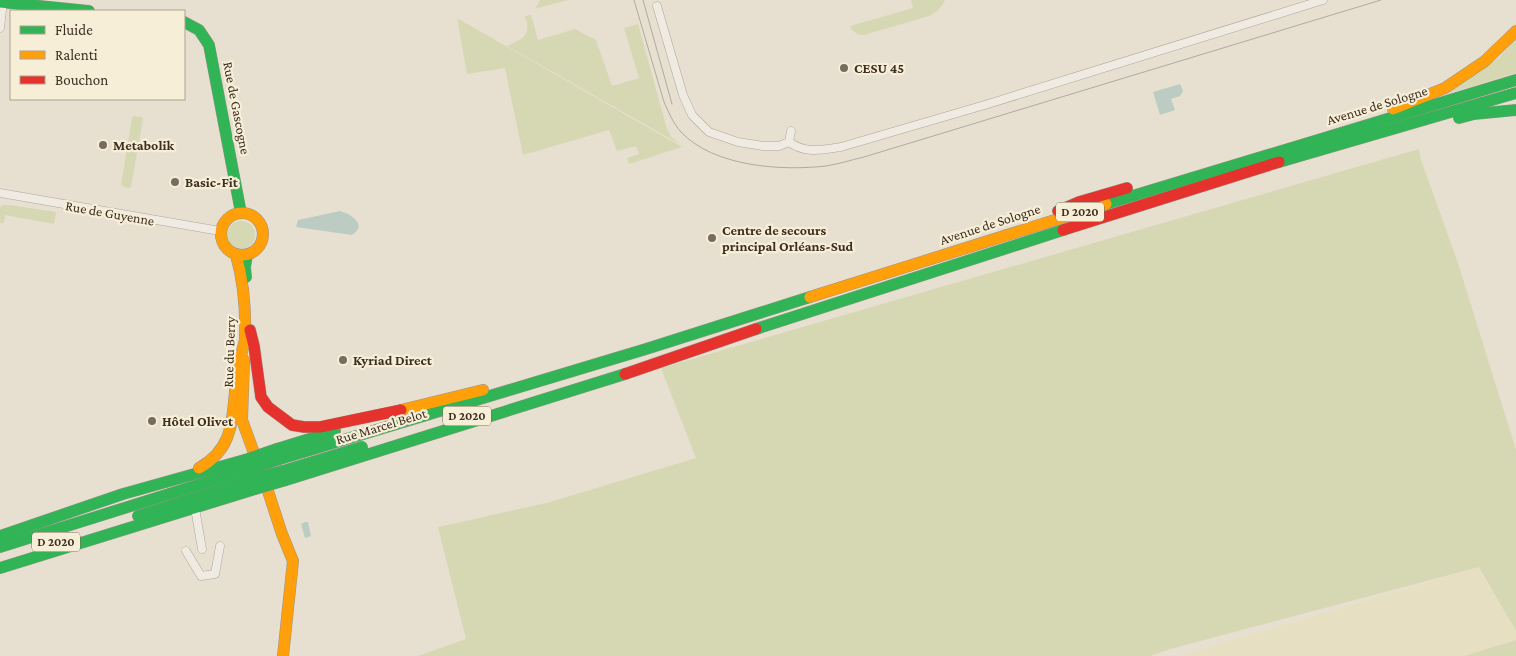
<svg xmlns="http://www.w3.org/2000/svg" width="1516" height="656" viewBox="0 0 1516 656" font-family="'Crimson Pro',serif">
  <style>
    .farmland { fill: #e6dfc2 }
    .green { fill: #d6d7b3 }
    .water { fill: #bcccc2 }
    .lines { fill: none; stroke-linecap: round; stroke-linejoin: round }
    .street-casing { stroke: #ada599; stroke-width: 9 }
    .fast-casing { stroke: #9c958a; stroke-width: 12 }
    .slow-casing { stroke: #9c958a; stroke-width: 12 }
    .jam-casing { stroke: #9c958a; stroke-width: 12 }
    .street { stroke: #efebe3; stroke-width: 8 }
    .fast { stroke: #30b455; stroke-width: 11 }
    .slow { stroke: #ff9f0a; stroke-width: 11 }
    .jam { stroke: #e5322d; stroke-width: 11 }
    .tram { stroke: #afaaa2; stroke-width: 1 }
    .fast-bridge-casing { stroke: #928b80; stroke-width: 12; stroke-linecap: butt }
    .fast-bridge { stroke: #30b455; stroke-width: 11 }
    .poi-dot { fill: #786c5e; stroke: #f7eed8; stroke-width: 2 }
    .labels { text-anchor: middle; stroke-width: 4.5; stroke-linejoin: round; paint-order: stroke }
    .shield { fill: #f7eed8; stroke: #756857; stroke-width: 1 }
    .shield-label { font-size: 12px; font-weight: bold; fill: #3d2e20 }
    .poi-label { font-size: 14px; font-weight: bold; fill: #3d2e20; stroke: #f7eed8; text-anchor: start }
    .street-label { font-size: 14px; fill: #3d2e20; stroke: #f7eed8 }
  </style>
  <rect width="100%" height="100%" fill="#e7e0d1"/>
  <path class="farmland" d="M 1479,567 L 1516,631 L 1516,640 L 1465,656 L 1179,656 Z"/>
  <g class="green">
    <path d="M 540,0 L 568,0 L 535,9 Z"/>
    <path d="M 911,0 L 945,0 C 942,8 936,12 929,16 L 864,35 C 857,35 853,32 850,26 L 913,8 Z"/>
    <path d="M 531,15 L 538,40 L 575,29 L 596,40 L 612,86 L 639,78 L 624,28 L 638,24 L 667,129 L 672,138 L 681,145 L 507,46 C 523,39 532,35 525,16 Z"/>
    <path d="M 457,18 L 682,147 L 629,164 L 627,158 L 639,154 L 636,146 L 617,151 L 609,130 L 523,155 L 505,68 L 467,74 Z"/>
    <path d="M 1516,39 L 1516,73 L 1447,94 L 1500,57 Z"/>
    <path d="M 134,116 L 142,117 L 143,119 L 131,187 C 128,189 124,187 121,185 L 132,118 Z"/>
    <path d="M 1419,149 L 1421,160 L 1458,263 L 1516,450 L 1516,631 L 1479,567 L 1170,649 L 1150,656 L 418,656 L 466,639 L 438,527 L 550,502 L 696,458 L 661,368 Z"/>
    <path d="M 3,205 L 10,205 L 56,212 L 54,224 L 5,215 L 4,223 L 0,223 L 0,207 Z"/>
    <circle cx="241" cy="235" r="14"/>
    <path d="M 1516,640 L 1516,656 L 1465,656 Z"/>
  </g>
  <g class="water">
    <path d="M 1180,84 L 1183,91 L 1180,96 L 1171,99 L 1175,110 L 1160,115 L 1153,92 Z"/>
    <path d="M 340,211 C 351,214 368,225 352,235 L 296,227 L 298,220 Z"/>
    <path d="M 305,522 L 308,522 L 311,536 L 305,538 L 301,524 Z"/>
  </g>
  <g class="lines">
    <g class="street-casing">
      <g id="street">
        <path d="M 657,6 L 683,95 L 692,115 L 709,132 L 738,142 L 763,146 L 779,146 L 789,142"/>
        <path d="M 0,28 L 3,2"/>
        <path d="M 791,131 L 789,142 C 806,154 821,150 841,147 L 988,104 L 1323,0"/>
        <path d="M 0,193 L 220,231"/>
        <path d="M 195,508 L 202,549"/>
        <path d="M 186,551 L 201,576 L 215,574 L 220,546"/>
      </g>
    </g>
    <g class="fast-casing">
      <g id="fast">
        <path d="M 0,2 L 89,11"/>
        <path d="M 184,22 L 199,30 L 209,45 L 241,213"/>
        <path d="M 1459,118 L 1474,114 L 1516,110"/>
        <path d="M 1279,162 L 1516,93"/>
        <path d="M 1106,204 L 1516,80"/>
        <path d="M 246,277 L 245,267 L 247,255"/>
        <path d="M 756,329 L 1063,230"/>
        <path d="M 277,449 L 335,431"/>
        <path d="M 280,459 L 646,349 L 810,297"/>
        <path d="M 283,471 L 362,447"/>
        <path d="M 286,480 L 625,374"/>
        <path d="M 138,516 L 253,479"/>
        <path d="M 0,536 L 123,494 L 248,459"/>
        <path d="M 0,547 L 252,468"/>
        <path d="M 0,568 L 255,489"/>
      </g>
    </g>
    <g class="slow-casing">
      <g id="slow">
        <path d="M 1393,109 L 1445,88 L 1485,61 L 1516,31"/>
        <circle cx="242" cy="234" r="21"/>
        <path d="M 236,255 C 244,283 246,310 245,339"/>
        <path d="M 810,297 L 1106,204"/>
        <path d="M 244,360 L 242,420 L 258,464"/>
        <path d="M 401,410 L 483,390"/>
        <path d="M 199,468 C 238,446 231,413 237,375 C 239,363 242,351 245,340"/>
        <path d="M 264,479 L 282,534 L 293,561 L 283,656"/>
      </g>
    </g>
    <g class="jam-casing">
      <g id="jam">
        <path d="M 1058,211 L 1079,202 L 1127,188"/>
        <path d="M 1063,230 L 1279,162"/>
        <path d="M 250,330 L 254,346 L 261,397 L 268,407 L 292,425 L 304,427 L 320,427 L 401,410"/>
        <path d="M 625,374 L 756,329"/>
      </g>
    </g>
    <use href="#street" class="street"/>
    <use href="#fast" class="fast"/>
    <use href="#slow" class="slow"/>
    <use href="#jam" class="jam"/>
    <g class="tram">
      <path d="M 634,0 L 664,102 C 669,113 673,123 681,132 C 714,167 782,171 826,166 C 839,164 851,160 864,157 L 1381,0"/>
      <path d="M 643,0 L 672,104"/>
    </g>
    <g class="fast-bridge-casing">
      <g id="fast-bridge">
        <path d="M 248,459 L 277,449"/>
        <path d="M 252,468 L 280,459"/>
        <path d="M 253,479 L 283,471"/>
        <path d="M 255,489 L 286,480"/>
      </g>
    </g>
    <use href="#fast-bridge" class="fast-bridge"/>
  </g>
  <g class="poi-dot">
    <circle cx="844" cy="68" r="5"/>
    <circle cx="103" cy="145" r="5"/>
    <circle cx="175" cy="182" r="5"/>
    <circle cx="712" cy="238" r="5"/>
    <circle cx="343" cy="360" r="5"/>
    <circle cx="152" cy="421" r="5"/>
  </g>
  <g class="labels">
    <g class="shield">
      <rect x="1056" y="202.5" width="48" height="19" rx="4"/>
      <rect x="443" y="406.5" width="48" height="19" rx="4"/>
      <rect x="32" y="532.5" width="48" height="19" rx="4"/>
    </g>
    <g class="shield-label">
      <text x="1080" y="216">D 2020</text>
      <text x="467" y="420">D 2020</text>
      <text x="56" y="546">D 2020</text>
    </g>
    <g class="poi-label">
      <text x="854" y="73">CESU 45</text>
      <text x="113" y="150">Metabolik</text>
      <text x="185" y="187">Basic-Fit</text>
      <text x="722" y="235">Centre de secours<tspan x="722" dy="16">principal Orléans-Sud</tspan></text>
      <text x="353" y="365">Kyriad Direct</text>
      <text x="162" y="426">Hôtel Olivet</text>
    </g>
    <g class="street-label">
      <text transform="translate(1377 105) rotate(-17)" y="5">Avenue de Sologne</text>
      <text transform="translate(237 108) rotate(79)" y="5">Rue de Gascogne</text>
      <text transform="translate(110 213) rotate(10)" y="5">Rue de Guyenne</text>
      <text transform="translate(990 224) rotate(-18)" y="5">Avenue de Sologne</text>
      <text transform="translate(229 352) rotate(-88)" y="5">Rue du Berry</text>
      <text transform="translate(381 426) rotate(-17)" y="5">Rue Marcel Belot</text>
    </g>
  </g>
  <rect x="10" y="10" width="175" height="90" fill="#f7eed8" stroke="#ada18e"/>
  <rect x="20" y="26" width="25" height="8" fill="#30b455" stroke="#ada18e"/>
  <text x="55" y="35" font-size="15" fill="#3d2e20">Fluide</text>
  <rect x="20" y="51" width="25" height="8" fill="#ff9f0a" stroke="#ada18e"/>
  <text x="55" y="60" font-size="15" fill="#3d2e20">Ralenti</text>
  <rect x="20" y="76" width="25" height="8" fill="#e5322d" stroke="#ada18e"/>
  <text x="55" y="85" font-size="15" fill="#3d2e20">Bouchon</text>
</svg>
